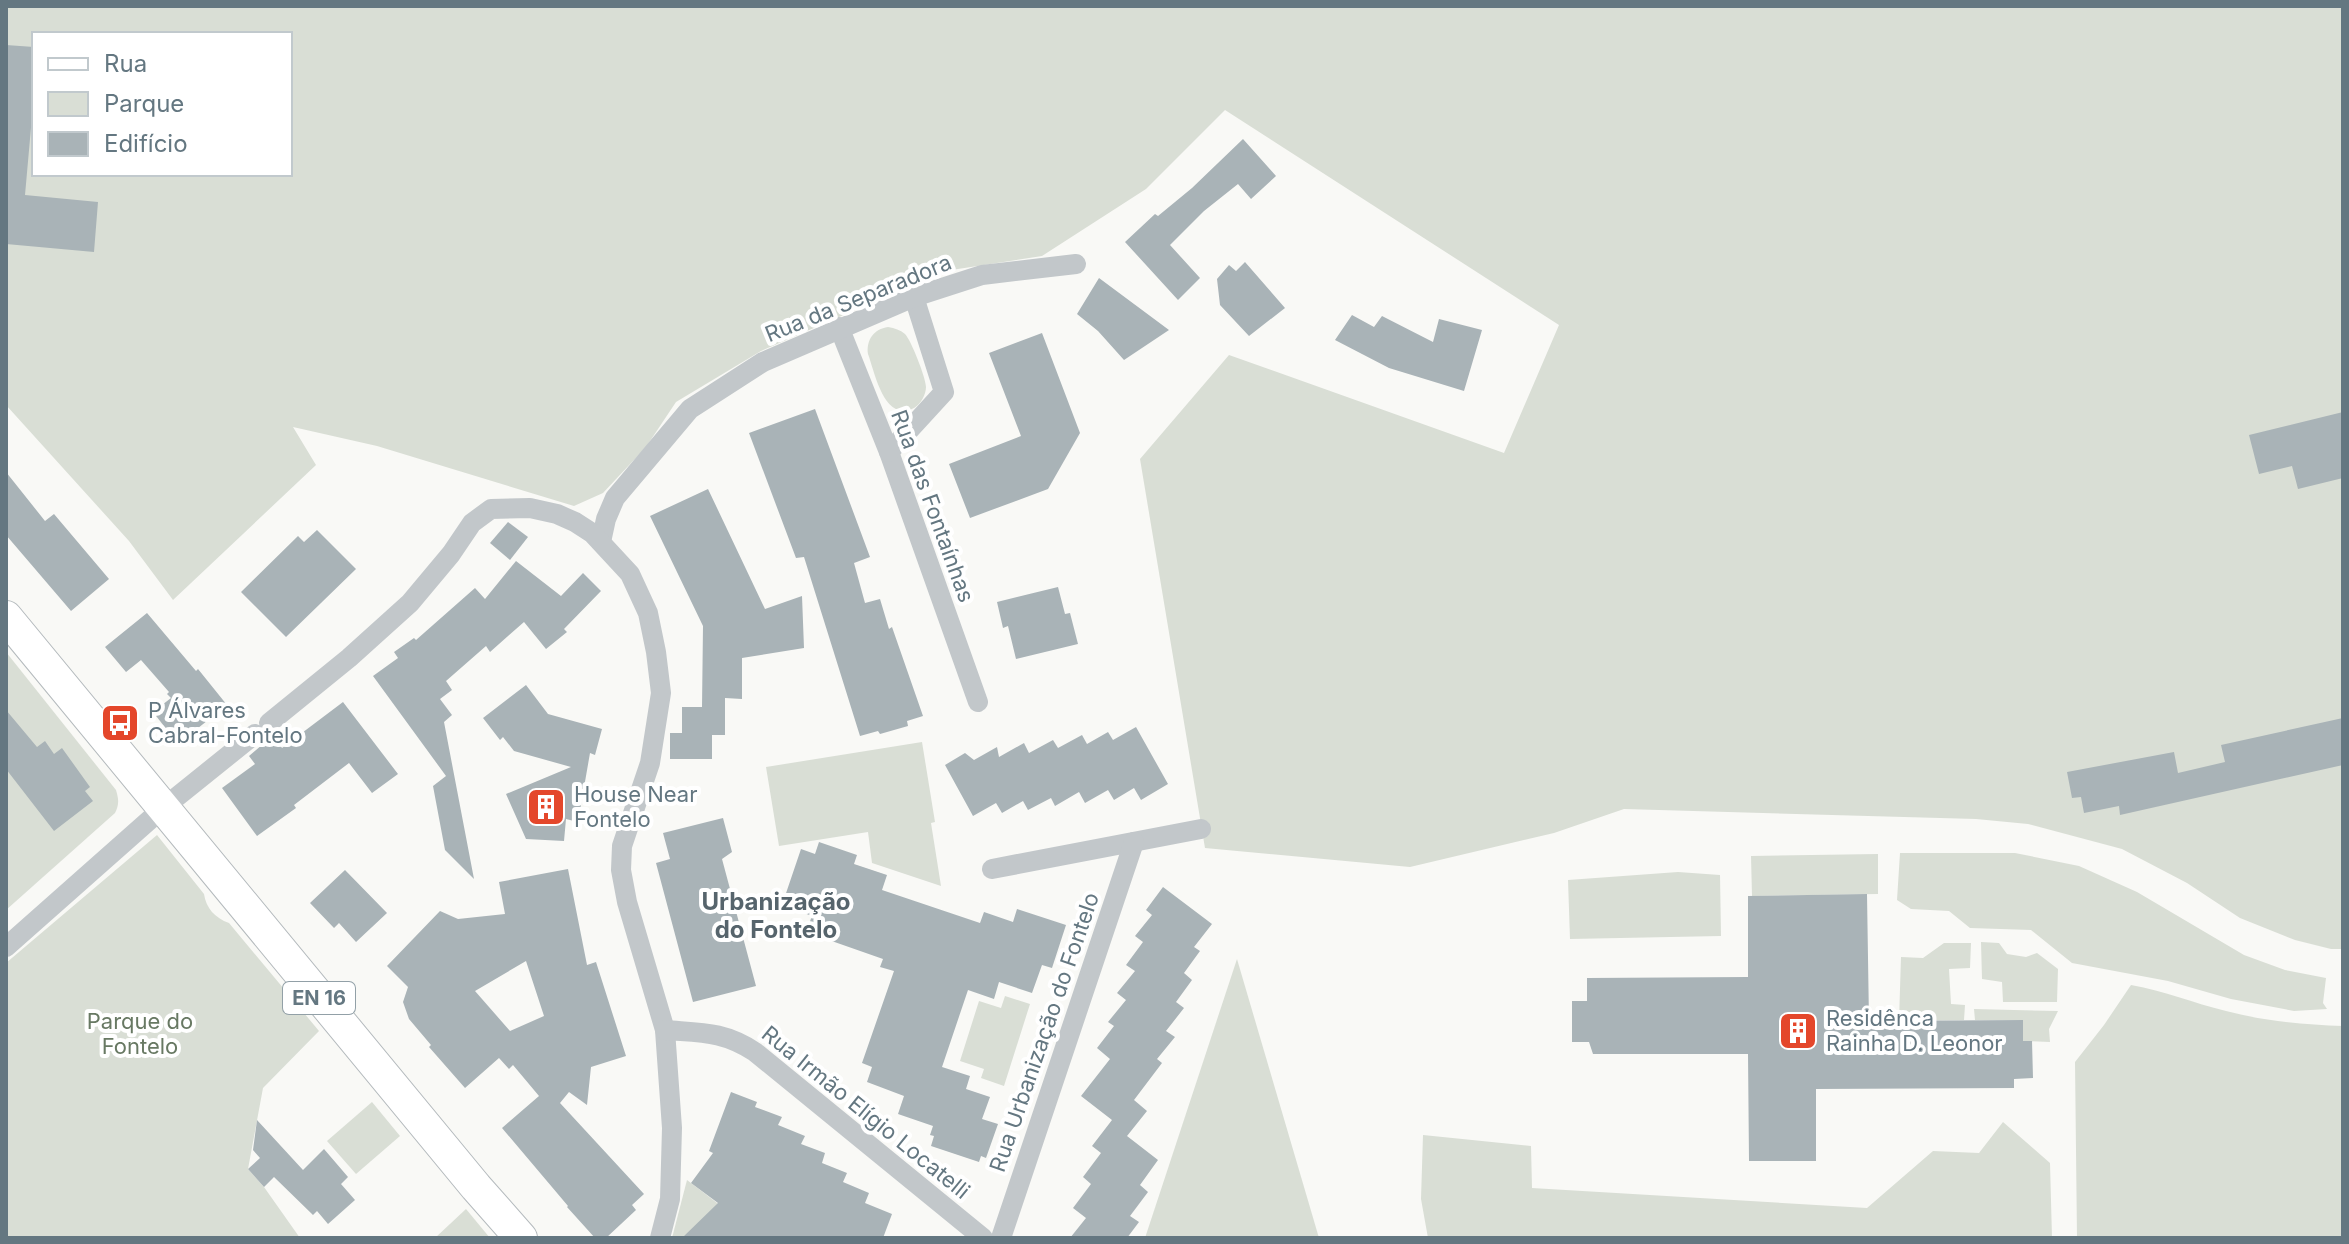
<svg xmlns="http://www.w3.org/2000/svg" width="2349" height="1244" viewBox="0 0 2349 1244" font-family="Inter,sans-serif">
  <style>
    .green { fill: #d9ded5; fill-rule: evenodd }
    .building { fill: #a9b3b7; fill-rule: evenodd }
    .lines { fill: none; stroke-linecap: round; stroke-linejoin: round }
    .primary-casing { stroke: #b4babd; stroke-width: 34 }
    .street { stroke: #c2c7ca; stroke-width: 20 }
    .primary { stroke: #fff; stroke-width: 32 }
    .labels { text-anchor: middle; stroke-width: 8; stroke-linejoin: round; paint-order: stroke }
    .shield { fill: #fff; stroke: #92a0a7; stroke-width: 2 }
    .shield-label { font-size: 20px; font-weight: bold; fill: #647781 }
    .street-label { font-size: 22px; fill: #647781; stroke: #fff }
    .poi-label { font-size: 22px; fill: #647781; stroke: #fff; text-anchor: start }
    .park-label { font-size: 22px; fill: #687963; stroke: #fff }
    .neighbourhood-label { font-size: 24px; font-weight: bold; fill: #56646c; stroke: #fff }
  </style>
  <rect width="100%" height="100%" fill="#f9f9f6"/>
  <g class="green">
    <path d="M 6,6 L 2343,6 L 2343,949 L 2331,949 L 2295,940 L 2240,918 L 2187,883 L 2122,849 L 2028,824 L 1976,819 L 1624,809 L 1554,833 L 1410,867 L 1205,848 L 1140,459 L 1229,355 L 1504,453 L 1559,325 L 1225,110 L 1146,189 L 1042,256 L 945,271 L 761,351 L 676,402 L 646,447 L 603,493 L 574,506 L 377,446 L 293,427 L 316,465 L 173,600 L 129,541 L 6,405 ZM 34,34 L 290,34 L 290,174 L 34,174 Z"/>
    <path d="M 888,327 C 895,328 900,330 905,334 C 911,340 926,378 926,387 C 926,394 921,404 914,408 C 884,423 875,373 868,354 C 866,340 874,329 888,327 Z"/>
    <path d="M 6,652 L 116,790 C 119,800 119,805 115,813 L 6,910 Z"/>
    <path d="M 922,742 L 935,822 L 931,823 L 941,886 L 872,863 L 868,832 L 779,846 L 766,767 Z"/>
    <path d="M 157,835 L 204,894 C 206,908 215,918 229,923 L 319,1031 L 263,1088 L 248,1169 L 264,1187 L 300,1238 L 6,1238 L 6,963 Z"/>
    <path d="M 1900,853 L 2015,853 L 2079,866 L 2137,892 L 2244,955 L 2285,970 L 2326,978 L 2323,1003 L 2327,1009 L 2294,1011 L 2231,999 L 2168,981 L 2072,963 L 2031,930 L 1970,928 L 1949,911 L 1911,909 L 1897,900 Z"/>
    <path d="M 1878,854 L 1878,894 L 1752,896 L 1751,856 Z"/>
    <path d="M 1678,872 L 1720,875 L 1721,936 L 1570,939 L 1568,880 Z"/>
    <path d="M 1981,942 L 1999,943 L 2007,954 L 2026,957 L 2037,953 L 2058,969 L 2057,1002 L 2003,1002 L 2002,982 L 1982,979 Z"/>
    <path d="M 1944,943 L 1971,943 L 1970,968 L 1949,969 L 1951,1004 L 1965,1005 L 1964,1020 L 1899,1021 L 1901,957 L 1923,958 Z"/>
    <path d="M 1237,959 L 1319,1238 L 1145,1238 Z"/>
    <path d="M 2131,985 C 2165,991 2193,1003 2226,1011 C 2264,1021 2304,1025 2343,1026 L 2343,1238 L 2077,1238 L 2075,1062 L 2104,1025 Z"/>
    <path d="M 1005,996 L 1030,1004 L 1004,1086 L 981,1078 L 984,1069 L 960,1061 L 979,1001 L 1001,1008 Z"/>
    <path d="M 1974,1009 L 2058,1011 L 2049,1029 L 2050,1042 L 2023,1041 L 2022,1020 L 1975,1020 Z"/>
    <path d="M 372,1102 L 400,1136 L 356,1174 L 327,1141 Z"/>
    <path d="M 2003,1122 L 2050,1163 L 2052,1238 L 1428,1238 L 1421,1199 L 1423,1135 L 1531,1146 L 1532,1188 L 1867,1208 L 1933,1151 L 1979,1153 Z"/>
    <path d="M 687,1180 L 763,1238 L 672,1238 Z"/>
    <path d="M 466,1209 L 490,1238 L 435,1238 Z"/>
  </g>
  <g class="building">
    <path d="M 6,45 L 34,47 L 34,94 L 25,195 L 98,202 L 94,252 L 6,244 Z"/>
    <path d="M 1243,139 L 1276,176 L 1251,199 L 1238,184 L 1204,211 L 1170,245 L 1200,278 L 1178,300 L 1125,242 L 1155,214 L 1158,216 L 1192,188 Z"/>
    <path d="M 1245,262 L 1285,308 L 1249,336 L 1220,305 L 1217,279 L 1229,265 L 1236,271 Z"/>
    <path d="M 1099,278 L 1169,330 L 1124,360 L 1098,331 L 1077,314 Z"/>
    <path d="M 1352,315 L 1374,327 L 1382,316 L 1433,342 L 1439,319 L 1482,330 L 1464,391 L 1389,368 L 1335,340 Z"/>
    <path d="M 1042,333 L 1080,433 L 1048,489 L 970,518 L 949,464 L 1021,436 L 989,353 Z"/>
    <path d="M 815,409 L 870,557 L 854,563 L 865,603 L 880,599 L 889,629 L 892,627 L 923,716 L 907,721 L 908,726 L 880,734 L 878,731 L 860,736 L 804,557 L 796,558 L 749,433 Z"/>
    <path d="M 2343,412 L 2343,478 L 2298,489 L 2292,466 L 2259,474 L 2249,435 Z"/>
    <path d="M 6,472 L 45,521 L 54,514 L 109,579 L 71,611 L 6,535 Z"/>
    <path d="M 708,489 L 765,609 L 802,596 L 804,648 L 742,658 L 742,699 L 725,698 L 725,735 L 712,735 L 712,759 L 670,759 L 670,733 L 682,733 L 682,707 L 702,707 L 703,626 L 650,516 Z"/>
    <path d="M 508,522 L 528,537 L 510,560 L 490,543 Z"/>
    <path d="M 317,530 L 356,569 L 286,637 L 241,592 L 298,536 L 304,542 Z"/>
    <path d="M 516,561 L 561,596 L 583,573 L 601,591 L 564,629 L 567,632 L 546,649 L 524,622 L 490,652 L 486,646 L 446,681 L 452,690 L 440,699 L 452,715 L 444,722 L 474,879 L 445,850 L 433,786 L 446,776 L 373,676 L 398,658 L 394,652 L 414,638 L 416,640 L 475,588 L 485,599 Z"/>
    <path d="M 1058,587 L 1065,614 L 1070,613 L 1078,644 L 1016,659 L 1008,626 L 1003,628 L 997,602 Z"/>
    <path d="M 147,613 L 196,671 L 198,669 L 227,705 L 178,744 L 153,712 L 171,698 L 167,694 L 169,692 L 141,660 L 126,672 L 105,647 Z"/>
    <path d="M 526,685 L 548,714 L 602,729 L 595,755 L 590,753 L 578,822 L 566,819 L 564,841 L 526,839 L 506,794 L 571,767 L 514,751 L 503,737 L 500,740 L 483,718 Z"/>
    <path d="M 343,702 L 398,774 L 372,793 L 349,763 L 294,805 L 296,808 L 257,836 L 222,788 L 255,764 L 249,756 L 263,744 L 267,736 L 273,735 L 282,748 Z"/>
    <path d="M 6,710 L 37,747 L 45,741 L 54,754 L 62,748 L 90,787 L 85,791 L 93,801 L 54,831 L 6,769 Z"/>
    <path d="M 2343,718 L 2343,765 L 2120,815 L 2119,806 L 2084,813 L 2081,797 L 2072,798 L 2067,772 L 2174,752 L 2178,773 L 2225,762 L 2221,745 Z"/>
    <path d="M 1136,727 L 1168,784 L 1141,800 L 1134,788 L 1114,800 L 1108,790 L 1085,803 L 1079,792 L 1055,806 L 1051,798 L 1028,810 L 1023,801 L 1002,813 L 996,803 L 973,816 L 945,765 L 965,753 L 974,760 L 997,747 L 999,757 L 1024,743 L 1029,753 L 1053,740 L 1058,748 L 1082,735 L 1087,744 L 1108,732 L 1113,740 Z"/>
    <path d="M 723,818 L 732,852 L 722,859 L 756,986 L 693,1002 L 656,863 L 670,859 L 663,833 Z"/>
    <path d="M 819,842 L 857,855 L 854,864 L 887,875 L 882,890 L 980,923 L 984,912 L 1013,922 L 1017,909 L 1066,925 L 1052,968 L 1042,965 L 1032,993 L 999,982 L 994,999 L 968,990 L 942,1067 L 970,1076 L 966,1089 L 990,1097 L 982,1119 L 998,1124 L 986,1158 L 981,1156 L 979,1162 L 931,1146 L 934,1136 L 930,1135 L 933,1126 L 898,1114 L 904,1096 L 867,1082 L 872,1067 L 862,1063 L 894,971 L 880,967 L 883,959 L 806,932 L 812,916 L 782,905 L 801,849 L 815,854 Z"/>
    <path d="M 568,869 L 587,965 L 596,962 L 626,1056 L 591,1067 L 587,1105 L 569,1092 L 560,1103 L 644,1194 L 632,1205 L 636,1210 L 606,1238 L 595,1238 L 567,1207 L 568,1206 L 502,1128 L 539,1096 L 513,1065 L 509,1069 L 499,1058 L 465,1088 L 429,1047 L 431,1045 L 409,1019 L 403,1002 L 408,987 L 387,966 L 440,911 L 458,919 L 505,914 L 499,882 ZM 526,961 L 544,1016 L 510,1031 L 475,991 Z"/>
    <path d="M 345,870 L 387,913 L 356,942 L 339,923 L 334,928 L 310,903 Z"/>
    <path d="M 1163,887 L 1212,924 L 1194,947 L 1200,951 L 1184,973 L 1192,980 L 1176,1002 L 1184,1008 L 1166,1031 L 1175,1037 L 1157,1059 L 1162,1063 L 1134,1100 L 1147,1111 L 1127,1136 L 1158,1160 L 1140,1185 L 1148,1192 L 1130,1216 L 1139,1222 L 1127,1238 L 1070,1238 L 1086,1218 L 1073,1208 L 1091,1184 L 1083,1177 L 1101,1153 L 1092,1146 L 1112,1120 L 1081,1096 L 1110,1059 L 1097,1048 L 1114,1026 L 1108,1022 L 1126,1000 L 1117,993 L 1135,971 L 1126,965 L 1143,942 L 1135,936 L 1152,915 L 1146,910 Z"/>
    <path d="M 1867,894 L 1869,1021 L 2023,1020 L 2023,1041 L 2032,1041 L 2033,1078 L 2014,1079 L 2014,1088 L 1816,1089 L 1816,1161 L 1749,1161 L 1748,1054 L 1593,1054 L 1589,1042 L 1572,1042 L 1572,1001 L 1587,1001 L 1587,978 L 1748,977 L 1748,896 Z"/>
    <path d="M 731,1092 L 757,1102 L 755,1107 L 782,1117 L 778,1125 L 805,1136 L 801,1144 L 825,1153 L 822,1163 L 847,1173 L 843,1182 L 869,1193 L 865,1203 L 892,1214 L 883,1238 L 682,1238 L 718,1203 L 691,1183 L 713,1153 L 709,1151 Z"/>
    <path d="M 257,1120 L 303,1170 L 324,1149 L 348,1177 L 341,1184 L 355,1200 L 328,1224 L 317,1211 L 313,1215 L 274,1177 L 264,1187 L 248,1169 L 260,1158 L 253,1150 Z"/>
  </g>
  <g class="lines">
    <g class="primary-casing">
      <path id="primary" d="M 6,617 L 476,1187 L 521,1238"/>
    </g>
    <g class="street">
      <path d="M 839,327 L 889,452 L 978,702"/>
      <path d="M 889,452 L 944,392 L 914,297"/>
      <path d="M 601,542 L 606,519 L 615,498 L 690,409 L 763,362 L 914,297 L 982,275 L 1076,264"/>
      <path d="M 269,723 L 349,658 L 410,603 L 451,554 L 472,523 L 491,509 L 530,508 L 557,514 L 575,522 L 592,533 L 630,574 L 648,613 L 656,652 L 661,693 L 650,763 L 622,846 L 621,870 L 627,902 L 665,1030 L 672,1128 L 670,1199 L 660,1238"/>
      <path d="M 992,869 L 1201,829"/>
      <path d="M 6,947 L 163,808 L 255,734"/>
      <path d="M 665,1030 C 701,1033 723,1031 755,1052 L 983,1238"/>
      <path d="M 1001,1238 L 1134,842"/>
    </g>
    <use href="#primary" class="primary"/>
  </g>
  <defs>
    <g id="bus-square" transform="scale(2)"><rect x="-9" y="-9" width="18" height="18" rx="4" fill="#e4472b" stroke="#fff"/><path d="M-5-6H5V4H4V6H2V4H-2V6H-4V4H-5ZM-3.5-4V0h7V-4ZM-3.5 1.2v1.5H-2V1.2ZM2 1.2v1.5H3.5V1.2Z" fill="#fff"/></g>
    <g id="building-square" transform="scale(2)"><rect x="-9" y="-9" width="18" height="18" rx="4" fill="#e4472b" stroke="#fff"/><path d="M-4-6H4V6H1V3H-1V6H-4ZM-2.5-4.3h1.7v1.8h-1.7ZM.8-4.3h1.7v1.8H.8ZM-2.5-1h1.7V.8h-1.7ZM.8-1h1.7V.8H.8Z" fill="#fff"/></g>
  </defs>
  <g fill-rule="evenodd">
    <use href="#bus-square" x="120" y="723"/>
    <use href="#building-square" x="546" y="807"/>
    <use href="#building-square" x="1798" y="1031"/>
  </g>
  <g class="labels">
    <rect class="shield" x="283" y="982" width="72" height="32" rx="6"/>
    <g class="shield-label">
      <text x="319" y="1005">EN 16</text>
    </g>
    <g class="street-label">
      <text transform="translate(858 298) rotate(-22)" y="8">Rua da Separadora</text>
      <text transform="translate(933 506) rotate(70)" y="8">Rua das Fontaínhas</text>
      <text transform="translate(1044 1032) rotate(-71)" y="8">Rua Urbanização do Fontelo</text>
      <text transform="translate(866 1112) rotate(39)" y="8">Rua Irmão Elígio Locatelli</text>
    </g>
    <g class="poi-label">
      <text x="148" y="718">P Álvares<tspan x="148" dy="25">Cabral-Fontelo</tspan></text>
      <text x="574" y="802">House Near<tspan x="574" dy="25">Fontelo</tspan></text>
      <text x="1826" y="1026">Residênca<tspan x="1826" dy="25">Rainha D. Leonor</tspan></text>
    </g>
    <g class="park-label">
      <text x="140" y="1029">Parque do<tspan x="140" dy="25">Fontelo</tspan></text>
    </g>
    <g class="neighbourhood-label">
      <text x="776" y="910">Urbanização<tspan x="776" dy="28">do Fontelo</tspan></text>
    </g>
  </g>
  <rect width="2349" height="1244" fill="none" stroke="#647781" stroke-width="16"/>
  <rect x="32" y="32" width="260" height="144" fill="#ffffff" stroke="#c1c9cd" stroke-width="2"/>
  <rect x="48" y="58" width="40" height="12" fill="#ffffff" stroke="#c1c9cd" stroke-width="2"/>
  <text x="104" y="72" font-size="24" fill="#647781">Rua</text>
  <rect x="48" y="92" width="40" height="24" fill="#d9ded5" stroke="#c1c9cd" stroke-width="2"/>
  <text x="104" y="112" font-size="24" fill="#647781">Parque</text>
  <rect x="48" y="132" width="40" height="24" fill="#a9b3b7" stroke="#c1c9cd" stroke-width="2"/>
  <text x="104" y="152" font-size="24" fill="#647781">Edifício</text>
</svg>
